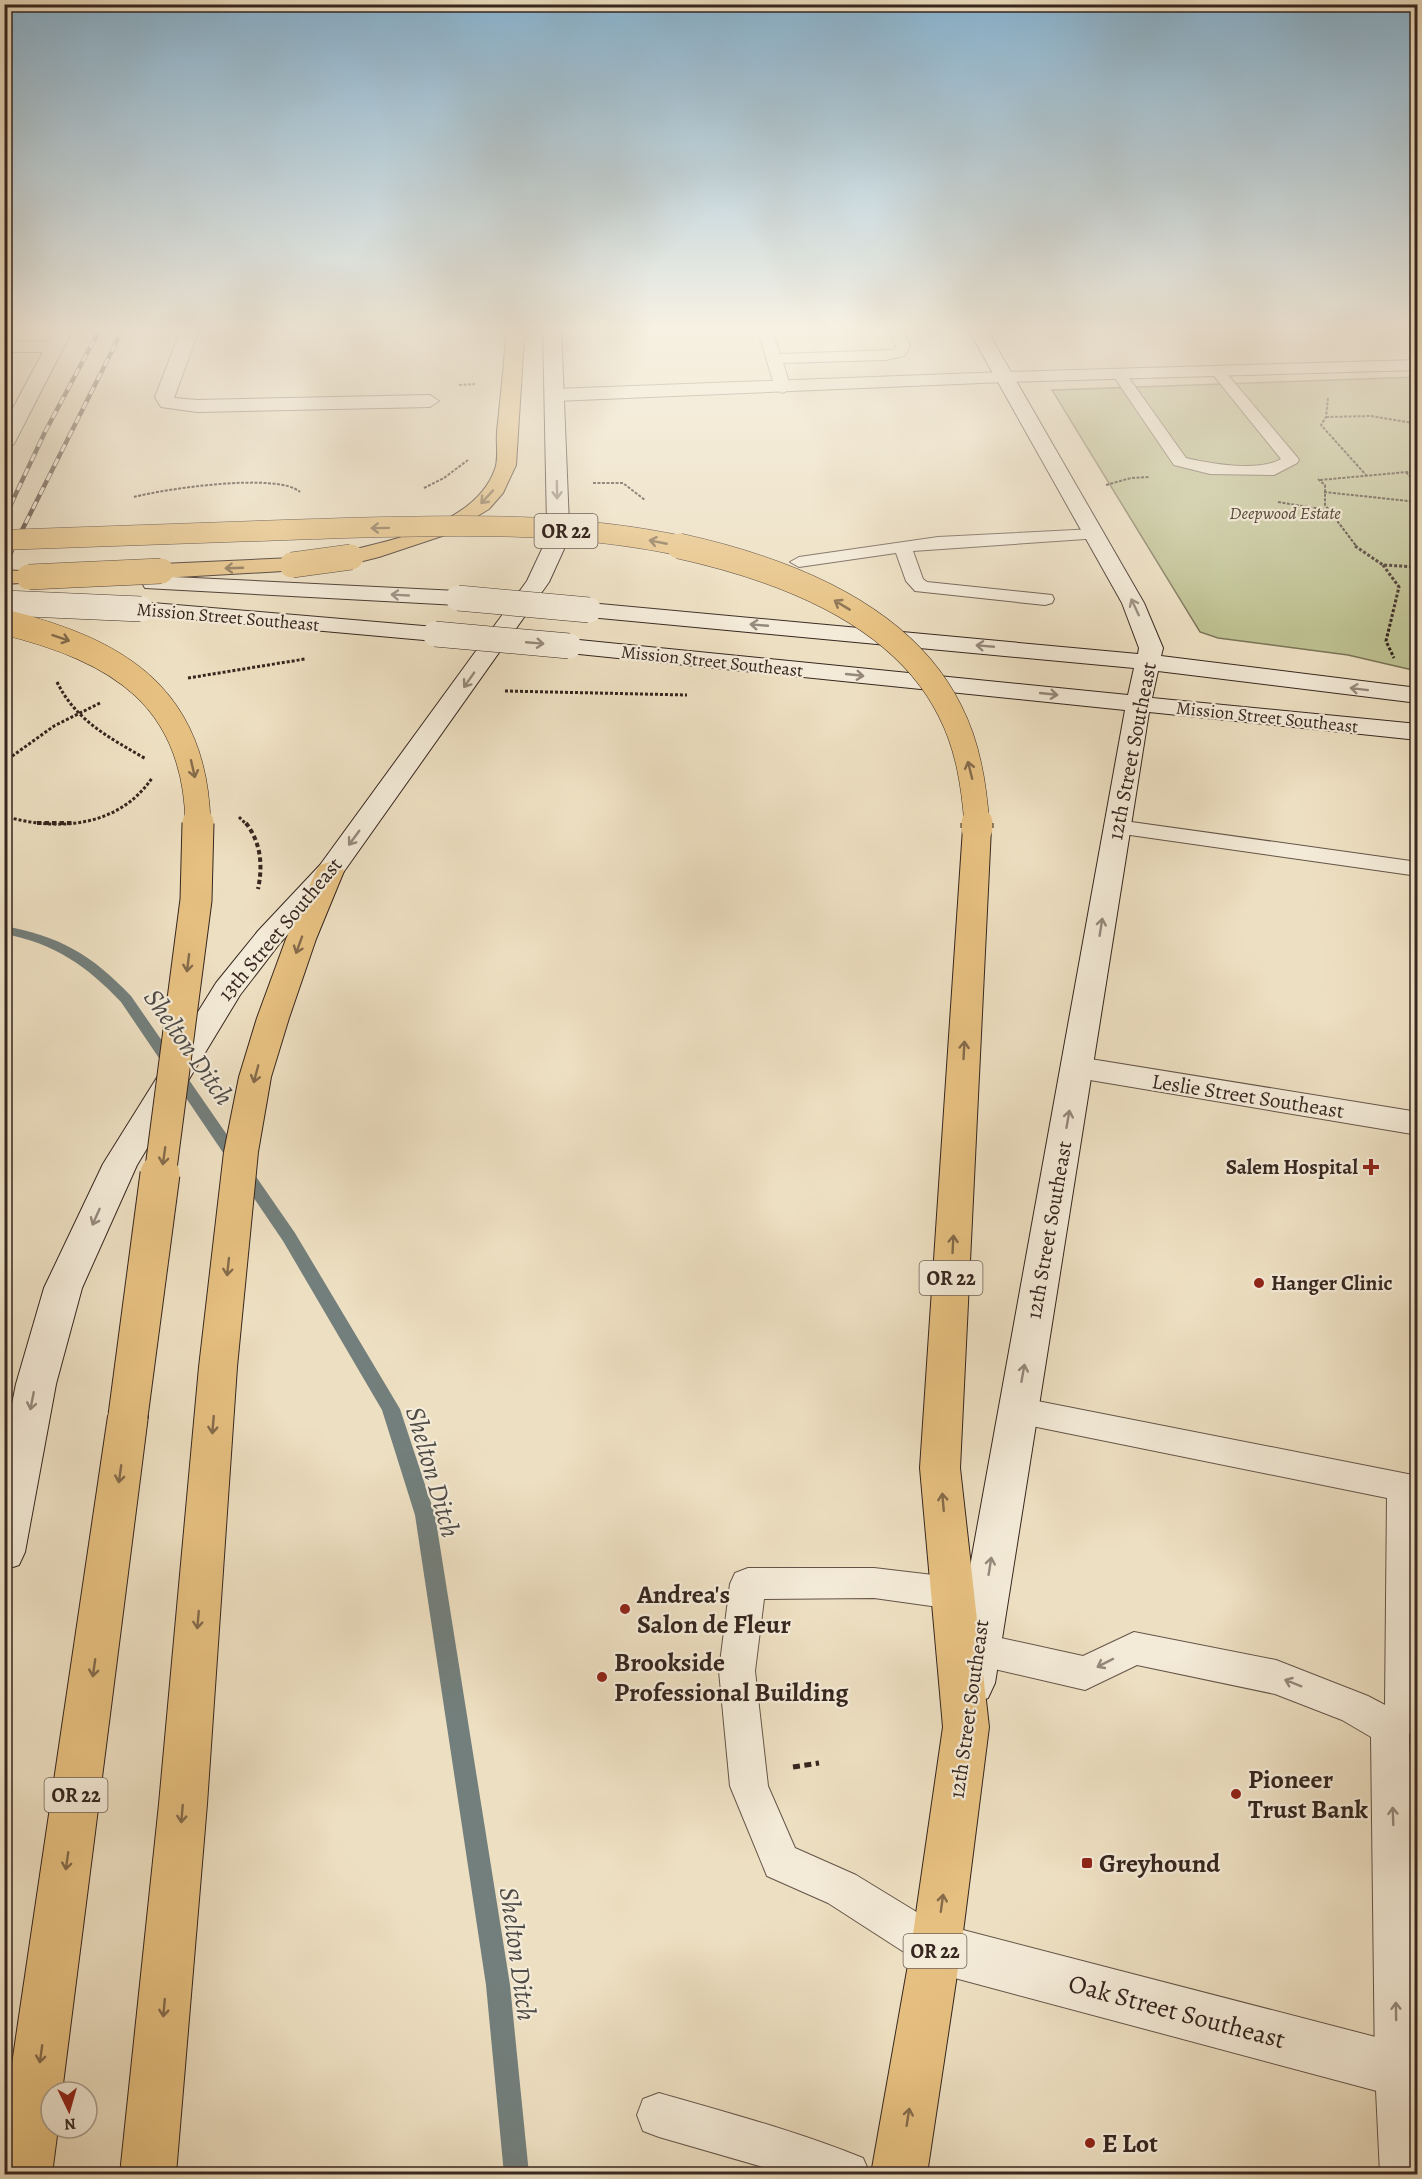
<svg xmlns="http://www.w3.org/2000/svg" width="1422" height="2179" viewBox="0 0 1422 2179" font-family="Alegreya,serif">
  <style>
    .green { fill: #bdc090; stroke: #7a7358; stroke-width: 1.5 }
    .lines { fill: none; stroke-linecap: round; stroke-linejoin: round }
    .stream { fill: #737f7c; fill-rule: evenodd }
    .lane-casing { stroke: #645448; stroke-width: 2 }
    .street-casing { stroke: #645448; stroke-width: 2 }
    .secondary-casing { stroke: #36261f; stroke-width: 2 }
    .highway-casing { stroke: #36261f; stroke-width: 2 }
    .path-far3 { stroke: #36261f; stroke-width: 2; stroke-dasharray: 3 1.5; stroke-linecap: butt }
    .path-far2 { stroke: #36261f; stroke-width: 3; stroke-dasharray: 3 2; stroke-linecap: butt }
    .path-far1 { stroke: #36261f; stroke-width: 4; stroke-dasharray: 4.5 3; stroke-linecap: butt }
    .path { stroke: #36261f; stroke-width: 5; stroke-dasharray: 7 4.5; stroke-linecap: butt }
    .lane { fill: #f3ead7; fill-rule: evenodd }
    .street { fill: #f3ead7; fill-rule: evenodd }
    .secondary { fill: #f3ead7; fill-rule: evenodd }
    .highway { fill: #e6c080; fill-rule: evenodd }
    .rail-casing { stroke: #36261f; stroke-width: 4.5 }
    .rail { stroke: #f3ead7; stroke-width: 3; stroke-dasharray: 8; stroke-linecap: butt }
    .secondary-bridge-casing { stroke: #36261f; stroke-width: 26; stroke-linecap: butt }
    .highway-bridge-far3-casing { stroke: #36261f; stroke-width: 21; stroke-linecap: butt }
    .highway-bridge-far2-casing { stroke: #36261f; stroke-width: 26; stroke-linecap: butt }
    .highway-bridge-far1-casing { stroke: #36261f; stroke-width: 33; stroke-linecap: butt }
    .highway-bridge-casing { stroke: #36261f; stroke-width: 41; stroke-linecap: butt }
    .path-bridge-far1 { stroke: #36261f; stroke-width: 3; stroke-dasharray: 3 2; stroke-linecap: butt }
    .path-bridge { stroke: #36261f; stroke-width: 4; stroke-dasharray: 4.5 3; stroke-linecap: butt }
    .secondary-bridge { stroke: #f3ead7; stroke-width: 25 }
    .highway-bridge-far3 { stroke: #e6c080; stroke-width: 20 }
    .highway-bridge-far2 { stroke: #e6c080; stroke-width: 25 }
    .highway-bridge-far1 { stroke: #e6c080; stroke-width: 31 }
    .highway-bridge { stroke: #e6c080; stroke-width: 39 }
    .oneway { stroke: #94887b }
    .oneway2 { stroke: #856b4b }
    .poi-dot { fill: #8f2418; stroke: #f3ead7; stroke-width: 2 }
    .labels { text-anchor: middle; stroke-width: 4.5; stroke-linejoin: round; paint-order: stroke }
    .far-park-label { font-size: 18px; font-style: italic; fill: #584c3b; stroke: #f3ead7 }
    .far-street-label { font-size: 18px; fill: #36261f; stroke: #f3ead7 }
    .shield { fill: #f3ead7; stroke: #6f6156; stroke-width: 1.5 }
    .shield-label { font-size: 20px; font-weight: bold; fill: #36261f }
    .street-label { font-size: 21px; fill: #36261f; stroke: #f3ead7 }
    .poi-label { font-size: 21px; font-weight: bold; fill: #36261f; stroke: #f3ead7; text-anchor: end }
    .near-poi-label { font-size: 26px; font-weight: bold; fill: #36261f; stroke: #f3ead7; text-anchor: start }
    .near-street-label { font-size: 26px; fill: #36261f; stroke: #f3ead7 }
    .near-water-label { font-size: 27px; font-style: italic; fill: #4f4b46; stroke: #f3ead7 }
  </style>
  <rect width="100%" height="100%" fill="#eddfc1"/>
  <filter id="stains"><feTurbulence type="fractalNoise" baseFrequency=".00333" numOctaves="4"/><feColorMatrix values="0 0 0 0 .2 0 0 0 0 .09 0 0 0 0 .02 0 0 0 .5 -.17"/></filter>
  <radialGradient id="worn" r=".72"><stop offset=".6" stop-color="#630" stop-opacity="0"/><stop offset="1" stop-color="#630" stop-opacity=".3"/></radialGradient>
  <path class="green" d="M 1417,377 L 1417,671 L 1348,655 L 1218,638 L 1200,632 L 1052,390 Z"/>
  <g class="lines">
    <path class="stream" d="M 4,926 C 60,936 92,955 131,996 L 295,1233 L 400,1409 L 435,1515 L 510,1985 L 529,2174 L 504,2174 L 486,1985 L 415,1515 L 382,1410 L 283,1241 L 121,1002 C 87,966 54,943 4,934 Z"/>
    <g class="lane-casing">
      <g id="lane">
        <path d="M 757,327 L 771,327 L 780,354 L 894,350 L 896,347 L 889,327 L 903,327 L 910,347 L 904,356 L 886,360 L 783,363 L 791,388 L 783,393 L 775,388 Z"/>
        <path d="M 1217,367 L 1222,368 L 1297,457 L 1299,460 L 1297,463 L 1274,475 L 1210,474 L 1174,465 L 1112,374 L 1119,370 L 1124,371 L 1186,458 C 1211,464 1259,472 1281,459 L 1210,371 Z"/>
        <path d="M 1094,529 L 1103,534 L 1100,538 L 913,551 L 923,579 L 927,582 L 1052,595 L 1054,599 L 1052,603 L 1045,605 L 915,591 L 906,581 L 896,553 L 799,567 L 790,562 L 799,557 L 938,537 Z"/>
        <path d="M 1117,820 L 1418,862 L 1418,876 L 1109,832 L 1106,827 L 1109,822 Z"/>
        <path d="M 1017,1397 L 1418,1476 L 1418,1724 L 1409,1734 L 1418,2024 L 1418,2174 L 1380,2174 L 1375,2069 L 1371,1737 L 1342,1720 L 1275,1694 L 1137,1665 L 1085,1690 L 964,1662 L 951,1658 L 946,1646 L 951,1634 L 964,1630 L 1083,1656 L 1134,1632 L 1276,1660 L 1368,1696 L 1385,1705 L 1387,1498 L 1017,1423 L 1006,1419 L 1001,1410 L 1006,1401 Z"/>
        <path d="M 748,1568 L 874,1568 L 967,1579 L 980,1584 L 985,1595 L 980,1606 L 967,1611 L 874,1598 L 764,1599 L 755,1671 L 768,1786 L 795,1848 L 856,1875 L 951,1933 L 957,1948 L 951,1963 L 936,1969 L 921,1963 L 828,1903 L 767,1876 L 730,1786 L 719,1671 L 730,1584 L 735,1573 Z"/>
        <path d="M 659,2093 C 728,2113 797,2131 863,2158 L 870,2174 L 787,2174 L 659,2137 L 643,2131 L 637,2115 L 643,2099 Z"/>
      </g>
    </g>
    <g class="street-casing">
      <g id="street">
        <path d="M 56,327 L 74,327 L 14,444 L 4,450 L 4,425 L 43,352 L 4,352 L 4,342 L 49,341 Z"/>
        <path d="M 182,327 L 200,327 L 174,398 L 197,400 L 430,395 L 439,401 L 430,407 L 197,412 L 161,407 L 155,397 Z"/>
        <path d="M 1418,360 L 1418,370 L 1005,382 L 555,401 L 546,395 L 555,389 L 1005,372 Z"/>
        <path d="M 1078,1057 L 1418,1112 L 1418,1135 L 1066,1076 L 1062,1068 L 1066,1060 Z"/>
        <path d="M 936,1923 L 1418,2048 L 1418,2102 L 936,1973 L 918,1966 L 911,1948 L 918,1930 Z"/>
      </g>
    </g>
    <g class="secondary-casing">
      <g id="secondary">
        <path d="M 543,327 L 561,327 L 569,525 L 564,549 L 549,582 L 340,877 L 280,943 L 240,995 L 137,1165 L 82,1288 L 56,1384 L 25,1552 L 19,1565 L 4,1570 L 4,1444 L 16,1384 L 44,1288 L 103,1164 L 216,983 L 258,931 L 320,865 L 527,581 L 542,549 L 547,525 Z"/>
        <path d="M 967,327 L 985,327 L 1144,603 L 1163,648 L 1161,656 L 1418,688 L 1418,703 L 1158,671 L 1152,698 L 1418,724 L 1418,740 L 1149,712 L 995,1683 L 988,1698 L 972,1704 L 956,1698 L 949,1683 L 1125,710 L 569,653 L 561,651 L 557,646 L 561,641 L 569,639 L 1128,695 L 1134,668 L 589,617 L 581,615 L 577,610 L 581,605 L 589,603 L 1138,654 L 1139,648 L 1122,603 Z"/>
        <path d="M 153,576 L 458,591 L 466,593 L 469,598 L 466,603 L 458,605 L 145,588 L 142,583 L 145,578 Z"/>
        <path d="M 141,602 L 435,627 L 443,629 L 447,634 L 443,639 L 435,641 L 133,614 L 129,609 L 133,604 Z"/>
      </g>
    </g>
    <g class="highway-casing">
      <g id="highway">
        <path d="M 519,327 L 540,327 L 524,338 L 516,465 L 503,493 L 489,509 L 448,534 L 379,557 L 351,564 L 343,562 L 340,557 L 343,552 C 393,540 476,524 495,469 C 499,458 496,444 497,432 C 500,400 504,368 506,336 Z"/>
        <path d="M 292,558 L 300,560 L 303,565 L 300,570 L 161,578 L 153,576 L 150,571 L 153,566 L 161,564 Z"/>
        <path d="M 4,570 L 37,572 L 40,577 L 37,582 L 4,584 Z"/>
        <path d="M 977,820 L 987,822 L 991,828 L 960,1468 L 989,1727 L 961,1948 L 927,2174 L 871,2174 L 911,1948 L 943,1727 L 920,1468 L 963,828 L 967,822 Z"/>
        <path d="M 330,862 L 340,865 L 344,871 L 316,939 L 289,1018 L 271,1077 L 258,1152 L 237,1367 L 207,1804 L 176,2174 L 120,2174 L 159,1804 L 199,1367 L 224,1152 L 239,1077 L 257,1018 L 286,939 L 316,871 L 320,865 Z"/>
        <path d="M 128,1400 L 142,1405 L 148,1416 L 62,2092 L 51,2092 L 51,2128 L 58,2128 L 52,2174 L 4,2174 L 4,2118 L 108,1416 L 114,1405 Z"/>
      </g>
    </g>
    <g class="path-far3">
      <path d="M 459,385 L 475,384"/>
      <path d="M 1328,398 L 1326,417 L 1321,425 L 1366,475"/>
      <path d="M 1326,417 L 1371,416 L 1418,424"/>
      <path d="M 1406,472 L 1418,485"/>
      <path d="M 1318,479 L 1325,485 L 1325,505 L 1357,547"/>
      <path d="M 1320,480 L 1418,471"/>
      <path d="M 593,483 L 623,483 L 645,500"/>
      <path d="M 1106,485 L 1131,478 L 1149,477"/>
      <path d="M 424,488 L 444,478 L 468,460"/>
      <path d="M 1324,492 L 1418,502"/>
      <path d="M 134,497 C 164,489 278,472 300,492"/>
      <path d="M 1278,502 L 1321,509 L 1330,514"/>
    </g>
    <g class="path-far2">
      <path d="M 1355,546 L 1383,565 L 1418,567"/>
      <path d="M 1383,565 L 1399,587 L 1386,641 L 1394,658"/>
      <path d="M 188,678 L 305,659"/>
      <path d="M 57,682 C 76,721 110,738 146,759"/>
      <path d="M 505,691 L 687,695"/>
      <path d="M 4,762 L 54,726 L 100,703"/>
      <path d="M 239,817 L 247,825"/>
    </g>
    <path class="path-far1" d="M 246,823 C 261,843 263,865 258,889"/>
    <path class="path" d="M 793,1767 L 819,1763"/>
    <use href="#lane" class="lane"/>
    <use href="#street" class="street"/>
    <use href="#secondary" class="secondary"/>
    <use href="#highway" class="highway"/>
    <g class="rail-casing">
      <g id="rail">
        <path d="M 4,519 L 45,432 L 101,327"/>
        <path d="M 4,566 L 124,327"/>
      </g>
    </g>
    <use href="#rail" class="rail"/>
    <g class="secondary-bridge-casing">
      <g id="secondary-bridge">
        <path d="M 458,598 L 589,610"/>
        <path d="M 4,603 L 141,609"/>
        <path d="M 435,634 L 569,646"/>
      </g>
    </g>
    <g class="highway-bridge-far3-casing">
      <path id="highway-bridge-far3" d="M 4,540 C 107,536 210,533 314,529 C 437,525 564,520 686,547"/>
    </g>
    <g class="highway-bridge-far2-casing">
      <g id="highway-bridge-far2">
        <path d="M 679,546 C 779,568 901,612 950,711 C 968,746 974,785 977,825"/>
        <path d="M 292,565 L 351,557"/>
        <path d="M 29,577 L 161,571"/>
        <path d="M 4,622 C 118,650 196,697 198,825"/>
      </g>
    </g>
    <g class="highway-bridge-far1-casing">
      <g id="highway-bridge-far1">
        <path d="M 977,823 L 977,828"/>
        <path d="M 160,1176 L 196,900 L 198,823"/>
      </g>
    </g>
    <g class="highway-bridge-casing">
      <path id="highway-bridge" d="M 128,1416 L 160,1174"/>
    </g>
    <path class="path-bridge-far1" d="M 4,816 C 58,832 119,827 152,778"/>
    <path class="path-bridge" d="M 37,823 L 72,823"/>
    <use href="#secondary-bridge" class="secondary-bridge"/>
    <use href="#highway-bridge-far3" class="highway-bridge-far3"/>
    <use href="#highway-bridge-far2" class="highway-bridge-far2"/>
    <use href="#highway-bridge-far1" class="highway-bridge-far1"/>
    <use href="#highway-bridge" class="highway-bridge"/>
  </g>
  <defs><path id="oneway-shaft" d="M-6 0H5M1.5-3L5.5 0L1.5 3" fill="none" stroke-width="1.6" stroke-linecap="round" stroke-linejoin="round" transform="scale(1.5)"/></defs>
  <g class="oneway">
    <use href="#oneway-shaft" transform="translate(557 490) rotate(89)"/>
    <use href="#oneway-shaft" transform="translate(400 595) rotate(-177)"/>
    <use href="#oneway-shaft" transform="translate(1135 607) rotate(-115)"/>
    <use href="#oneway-shaft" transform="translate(759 625) rotate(-175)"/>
    <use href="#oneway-shaft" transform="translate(535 643) rotate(5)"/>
    <use href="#oneway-shaft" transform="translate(985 646) rotate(-175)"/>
    <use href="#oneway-shaft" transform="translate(855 675) rotate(6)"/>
    <use href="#oneway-shaft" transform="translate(469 680) rotate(125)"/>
    <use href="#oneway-shaft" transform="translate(1359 689) rotate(-173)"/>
    <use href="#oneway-shaft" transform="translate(1049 694) rotate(6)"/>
    <use href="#oneway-shaft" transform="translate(354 838) rotate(126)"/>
    <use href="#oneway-shaft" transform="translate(1101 927) rotate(-81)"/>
    <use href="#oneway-shaft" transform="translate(1068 1119) rotate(-80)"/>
    <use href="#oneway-shaft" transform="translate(96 1217) rotate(114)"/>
    <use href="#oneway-shaft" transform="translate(1023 1373) rotate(-80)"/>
    <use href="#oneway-shaft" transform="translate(32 1401) rotate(101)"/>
    <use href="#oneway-shaft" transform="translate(990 1566) rotate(-81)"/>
    <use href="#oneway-shaft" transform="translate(1105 1663) rotate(153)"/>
    <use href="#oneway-shaft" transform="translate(1293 1683) rotate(-158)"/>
    <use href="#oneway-shaft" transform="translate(1393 1816) rotate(-92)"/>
    <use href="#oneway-shaft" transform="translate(1396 2011) rotate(-91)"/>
  </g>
  <g class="oneway2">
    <use href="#oneway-shaft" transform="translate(487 497) rotate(133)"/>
    <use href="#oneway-shaft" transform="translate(380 528) rotate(179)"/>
    <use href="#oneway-shaft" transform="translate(658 542) rotate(-169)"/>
    <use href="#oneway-shaft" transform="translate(234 568) rotate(178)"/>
    <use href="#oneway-shaft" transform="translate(842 605) rotate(-149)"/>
    <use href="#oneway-shaft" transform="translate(61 638) rotate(19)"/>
    <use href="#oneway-shaft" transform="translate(193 769) rotate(77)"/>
    <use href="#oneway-shaft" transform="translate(970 770) rotate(-104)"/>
    <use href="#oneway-shaft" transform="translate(299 945) rotate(110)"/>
    <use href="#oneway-shaft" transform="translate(188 963) rotate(97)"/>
    <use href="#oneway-shaft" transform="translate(964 1050) rotate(-87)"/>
    <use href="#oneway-shaft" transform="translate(256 1074) rotate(105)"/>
    <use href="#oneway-shaft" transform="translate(164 1156) rotate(98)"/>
    <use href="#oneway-shaft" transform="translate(953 1244) rotate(-87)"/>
    <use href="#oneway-shaft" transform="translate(228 1267) rotate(96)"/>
    <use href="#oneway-shaft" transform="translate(213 1425) rotate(95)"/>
    <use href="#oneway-shaft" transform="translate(120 1474) rotate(98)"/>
    <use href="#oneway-shaft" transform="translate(943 1502) rotate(-95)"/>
    <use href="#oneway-shaft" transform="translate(198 1620) rotate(95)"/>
    <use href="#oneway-shaft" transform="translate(94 1668) rotate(98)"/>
    <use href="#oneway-shaft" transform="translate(182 1814) rotate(95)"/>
    <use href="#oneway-shaft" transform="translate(67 1861) rotate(98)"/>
    <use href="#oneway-shaft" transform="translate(942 1903) rotate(-82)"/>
    <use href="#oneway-shaft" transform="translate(164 2008) rotate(95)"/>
    <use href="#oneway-shaft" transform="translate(41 2054) rotate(98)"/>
    <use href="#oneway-shaft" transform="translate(908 2117) rotate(-81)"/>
  </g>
  <linearGradient id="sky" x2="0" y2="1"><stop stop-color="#89b7d6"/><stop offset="0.52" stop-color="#f7f1e3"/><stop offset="1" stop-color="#f7f1e3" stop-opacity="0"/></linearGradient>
  <rect width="1422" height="632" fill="url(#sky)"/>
  <g class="poi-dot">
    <path d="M1368 1158h6v6h6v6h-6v6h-6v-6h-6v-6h6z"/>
    <circle cx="1259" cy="1283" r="6"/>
    <circle cx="625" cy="1609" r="6"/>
    <circle cx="602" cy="1677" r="6"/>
    <circle cx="1236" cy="1794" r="6"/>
    <rect x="1081" y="1857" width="12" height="12" rx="3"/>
    <circle cx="1090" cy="2143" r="6"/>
  </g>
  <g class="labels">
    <g class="far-park-label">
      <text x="1285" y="519">Deepwood Estate</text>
    </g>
    <g class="far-street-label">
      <text transform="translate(228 617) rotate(5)" y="6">Mission Street Southeast</text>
      <text transform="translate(712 661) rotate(6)" y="6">Mission Street Southeast</text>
      <text transform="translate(1267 717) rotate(6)" y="6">Mission Street Southeast</text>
    </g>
    <g class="shield">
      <rect x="534.5" y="514" width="63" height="34" rx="4.5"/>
      <rect x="919.5" y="1261" width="63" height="34" rx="4.5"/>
      <rect x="44.5" y="1778" width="63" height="34" rx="4.5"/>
      <rect x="903.5" y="1934" width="63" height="34" rx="4.5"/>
    </g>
    <g class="shield-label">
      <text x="566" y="538">OR 22</text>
      <text x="951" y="1285">OR 22</text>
      <text x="76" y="1802">OR 22</text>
      <text x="935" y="1958">OR 22</text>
    </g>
    <g class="street-label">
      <text transform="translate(1132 751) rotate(-79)" y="7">12th Street Southeast</text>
      <text transform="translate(280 929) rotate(-50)" y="7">13th Street Southeast</text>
      <text transform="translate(1248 1096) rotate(9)" y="7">Leslie Street Southeast</text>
      <text transform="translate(1049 1230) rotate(-80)" y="7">12th Street Southeast</text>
      <text transform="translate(969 1709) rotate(-82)" y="7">12th Street Southeast</text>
    </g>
    <g class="poi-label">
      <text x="1358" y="1174">Salem Hospital</text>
      <text x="1271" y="1290" text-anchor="start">Hanger Clinic</text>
    </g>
    <g class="near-poi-label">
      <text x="637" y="1603">Andrea's<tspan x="637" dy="30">Salon de Fleur</tspan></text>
      <text x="614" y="1671">Brookside<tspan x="614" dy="30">Professional Building</tspan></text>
      <text x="1248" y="1788">Pioneer<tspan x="1248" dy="30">Trust Bank</tspan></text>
      <text x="1099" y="1872">Greyhound</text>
      <text x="1102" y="2152">E Lot</text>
    </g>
    <g class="near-street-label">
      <text transform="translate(1177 2011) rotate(15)" y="9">Oak Street Southeast</text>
    </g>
    <g class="near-water-label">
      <text transform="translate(189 1047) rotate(55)" y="9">Shelton Ditch</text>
      <text transform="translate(433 1472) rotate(74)" y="9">Shelton Ditch</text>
      <text transform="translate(518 1954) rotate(82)" y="9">Shelton Ditch</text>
    </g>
  </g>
  <rect width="1422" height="2179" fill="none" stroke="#eddfc1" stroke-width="24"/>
  <rect x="6" y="6" width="1410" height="2167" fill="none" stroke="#36261f" stroke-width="3"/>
  <rect x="12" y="12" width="1398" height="2155" fill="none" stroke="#36261f" stroke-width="1.5"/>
  <g transform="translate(69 2110) rotate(175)"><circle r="28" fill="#f3ead7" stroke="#a79c8d" stroke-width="1.5"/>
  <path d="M0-4.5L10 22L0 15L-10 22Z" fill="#8f2418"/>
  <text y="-9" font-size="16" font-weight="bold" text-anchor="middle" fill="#36261f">N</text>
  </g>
  <rect width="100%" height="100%" filter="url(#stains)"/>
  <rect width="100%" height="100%" fill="url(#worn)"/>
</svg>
